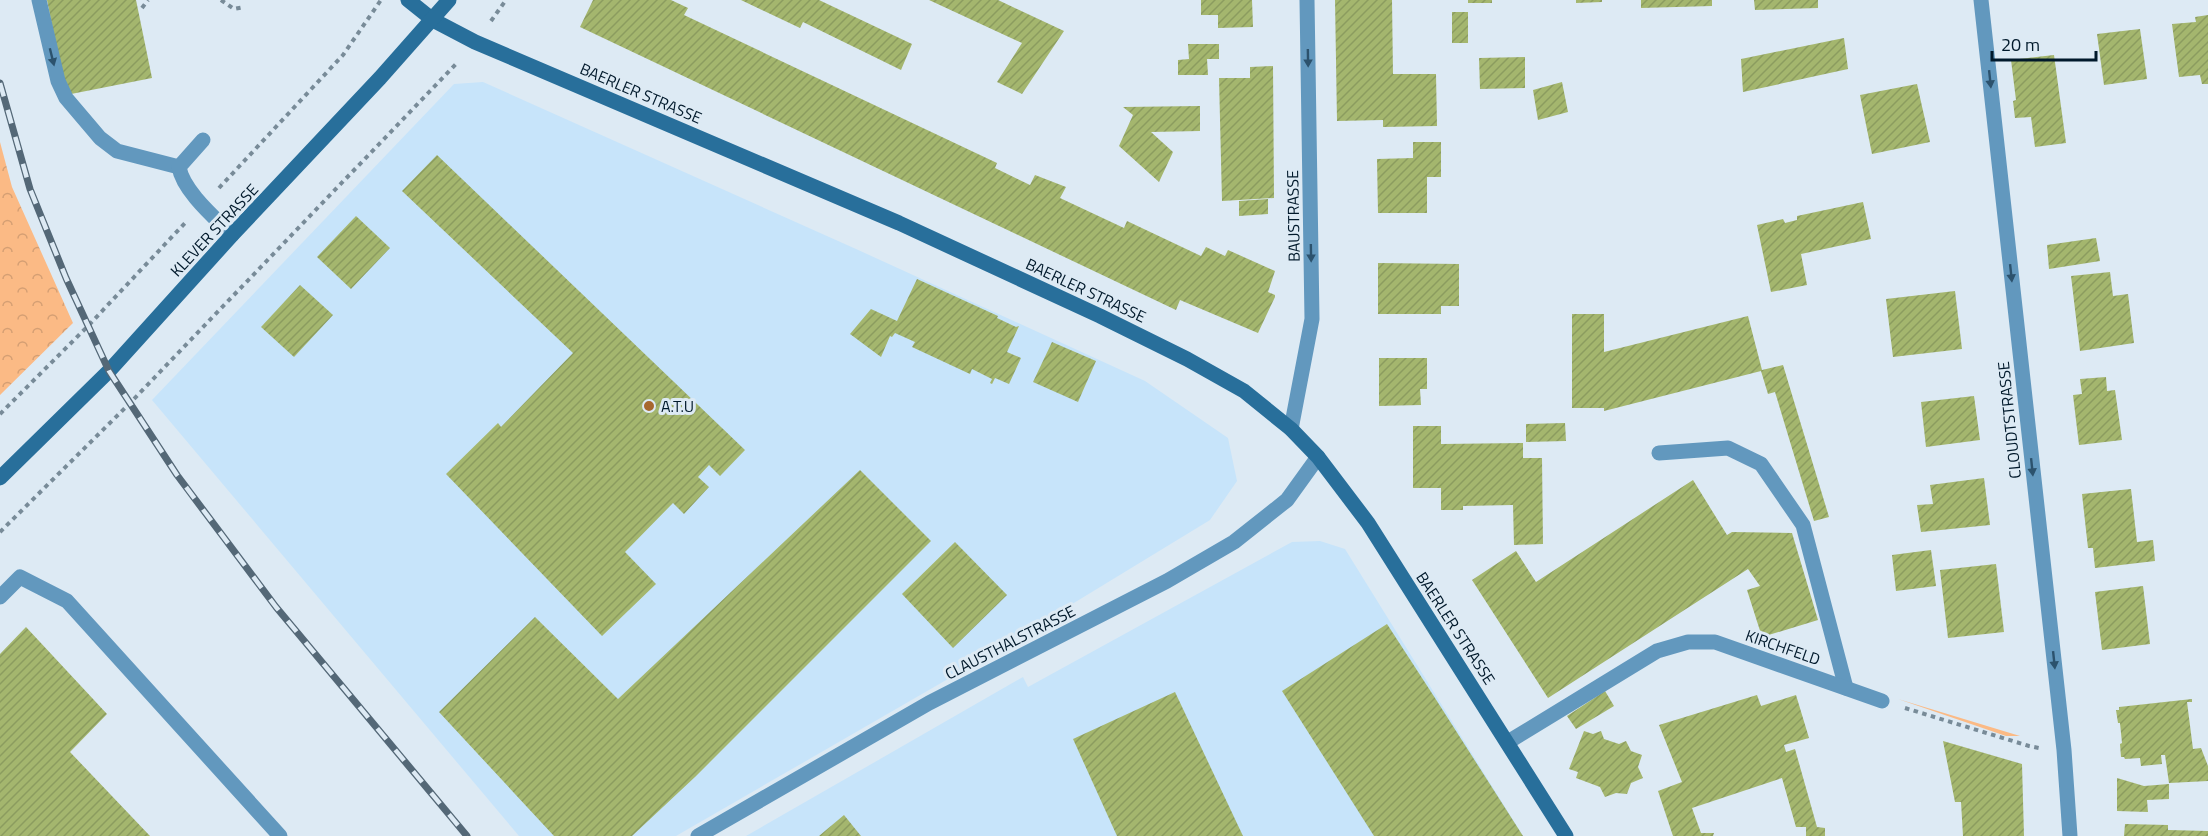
<svg xmlns="http://www.w3.org/2000/svg" width="2208" height="836" viewBox="0 0 2208 836" font-family="'Titillium Web',sans-serif">
  <style>
    .built { fill: #c7e4fa }
    .grass { fill: #fbba85 }
    .forest { fill: url(#forest-crowns) }
    .building { fill: url(#building-hatch) }
    .lines { fill: none; stroke-linecap: round; stroke-linejoin: round }
    .path { stroke: #788b98; stroke-width: 4; stroke-dasharray: 4.5 4.5; stroke-linecap: butt }
    .service { stroke: #6298be; stroke-width: 15 }
    .minor { stroke: #6298be; stroke-width: 15 }
    .secondary { stroke: #286f9b; stroke-width: 15 }
    .rail-casing { stroke: #546877; stroke-width: 7 }
    .rail { stroke: #ddeaf4; stroke-width: 4.5; stroke-dasharray: 14; stroke-linecap: butt }
    .oneway { fill: #2c526d }
    .poi-dot { fill: #a7682f; stroke: #ddeaf4; stroke-width: 2 }
    .labels { text-anchor: middle; stroke-width: 6; stroke-linejoin: round; paint-order: stroke }
    .street-label { font-size: 16px; fill: #00192b; stroke: #ddeaf4 }
    .poi-label { font-size: 16px; fill: #00192b; stroke: #ddeaf4; text-anchor: start }
  </style>
  <defs>
    <pattern id="forest-crowns" width="20" height="18" patternUnits="userSpaceOnUse" patternTransform="scale(1.5)"><rect width="20" height="18" fill="#fbba85"/><path d="M2 6a3 3 0 1 1 6 0M12 15a3 3 0 1 1 6 0" fill="none" stroke="#d59f73"/></pattern>
    <pattern id="building-hatch" width="6" height="6" patternUnits="userSpaceOnUse" patternTransform="scale(1.5)"><rect width="6" height="6" fill="#a4b66e"/><path d="M-1 1l2-2M0 6l6-6M5 7l2-2" fill="none" stroke="#8b9c5f"/></pattern>
  </defs>
  <rect width="100%" height="100%" fill="#ddeaf4"/>
  <g class="built">
    <path d="M 483,82 L 856,249 L 1145,381 L 1228,438 L 1237,481 L 1210,520 L 974,664 L 676,836 L 519,836 L 152,400 L 454,84 Z"/>
    <path d="M 1320,541 L 1345,549 L 1523,836 L 746,836 L 1023,677 L 1028,687 L 1292,542 Z"/>
  </g>
  <path class="grass" d="M 1898,699 L 2020,736 L 2006,736 Z"/>
  <path class="forest" d="M 0,142 L 12,187 L 73,323 L 0,395 Z"/>
  <g class="building">
    <path d="M 47,0 L 136,0 L 152,78 L 66,95 Z"/>
    <path d="M 593,0 L 671,0 L 688,8 L 684,15 L 997,163 L 995,168 L 1030,185 L 1035,175 L 1066,187 L 1060,198 L 1124,228 L 1127,221 L 1201,256 L 1206,247 L 1225,256 L 1228,250 L 1275,271 L 1268,292 L 1275,295 L 1275,297 L 1258,333 L 1180,300 L 1176,310 L 580,27 Z"/>
    <path d="M 741,0 L 819,0 L 912,44 L 901,70 L 803,22 L 800,28 Z"/>
    <path d="M 929,0 L 998,0 L 1064,31 L 1022,94 L 997,82 L 1022,43 Z"/>
    <path d="M 1201,0 L 1252,0 L 1253,27 L 1218,28 L 1218,15 L 1201,15 Z"/>
    <path d="M 1335,0 L 1392,0 L 1393,74 L 1436,74 L 1437,126 L 1383,127 L 1383,120 L 1337,121 Z"/>
    <rect x="1468" y="0" width="24" height="3"/>
    <path d="M 1576,0 L 1602,0 L 1602,2 L 1576,3 Z"/>
    <path d="M 1641,0 L 1712,0 L 1712,6 L 1641,8 Z"/>
    <path d="M 1754,0 L 1818,0 L 1818,8 L 1755,10 Z"/>
    <rect x="1452" y="12" width="16" height="31"/>
    <path d="M 2208,15 L 2208,84 L 2202,84 L 2200,75 L 2179,77 L 2172,24 L 2196,22 L 2195,17 Z"/>
    <path d="M 2140,29 L 2147,79 L 2104,85 L 2097,34 Z"/>
    <path d="M 1844,38 L 1848,69 L 1743,92 L 1741,59 Z"/>
    <path d="M 1188,44 L 1219,44 L 1219,59 L 1207,59 L 1208,75 L 1178,75 L 1178,60 L 1189,59 Z"/>
    <path d="M 2054,55 L 2066,143 L 2035,147 L 2031,117 L 2015,118 L 2013,101 L 2016,100 L 2011,60 Z"/>
    <path d="M 1525,57 L 1525,88 L 1480,89 L 1479,58 Z"/>
    <path d="M 1273,66 L 1274,198 L 1222,201 L 1219,78 L 1250,78 L 1250,67 Z"/>
    <path d="M 1562,82 L 1568,112 L 1538,120 L 1533,90 Z"/>
    <path d="M 1917,84 L 1930,142 L 1872,154 L 1860,95 Z"/>
    <path d="M 1200,106 L 1200,131 L 1151,132 L 1173,152 L 1159,182 L 1119,146 L 1133,115 L 1123,107 Z"/>
    <path d="M 1413,142 L 1441,142 L 1441,177 L 1427,177 L 1427,213 L 1378,213 L 1377,159 L 1413,158 Z"/>
    <path d="M 437,155 L 745,450 L 720,476 L 709,465 L 698,477 L 709,487 L 684,514 L 673,503 L 625,552 L 656,584 L 602,636 L 446,474 L 498,423 L 501,427 L 573,353 L 402,191 Z"/>
    <path d="M 1268,199 L 1268,214 L 1239,216 L 1239,201 Z"/>
    <path d="M 1863,202 L 1871,239 L 1801,254 L 1807,285 L 1771,292 L 1757,225 L 1783,219 L 1785,223 L 1797,220 L 1797,216 Z"/>
    <path d="M 356,216 L 390,248 L 351,289 L 317,257 Z"/>
    <path d="M 2096,238 L 2100,261 L 2049,269 L 2047,245 Z"/>
    <path d="M 1378,263 L 1459,264 L 1459,306 L 1441,306 L 1441,314 L 1378,314 Z"/>
    <path d="M 2110,272 L 2113,296 L 2128,294 L 2134,343 L 2080,351 L 2071,276 Z"/>
    <path d="M 917,279 L 998,316 L 997,318 L 1016,327 L 1019,326 L 1007,352 L 1021,358 L 1009,384 L 995,378 L 992,384 L 990,383 L 992,379 L 972,369 L 970,374 L 912,347 L 915,342 L 895,333 L 892,337 L 890,336 L 881,357 L 850,334 L 871,309 L 897,321 Z"/>
    <path d="M 300,285 L 333,315 L 294,357 L 261,327 Z"/>
    <path d="M 1955,291 L 1962,349 L 1893,357 L 1886,299 Z"/>
    <path d="M 1572,314 L 1604,314 L 1604,352 L 1748,316 L 1762,370 L 1783,365 L 1829,517 L 1814,521 L 1775,392 L 1768,394 L 1761,371 L 1604,411 L 1604,408 L 1572,408 Z"/>
    <path d="M 1052,342 L 1096,361 L 1078,402 L 1033,382 Z"/>
    <path d="M 1379,358 L 1427,358 L 1427,389 L 1420,389 L 1421,405 L 1379,406 Z"/>
    <path d="M 2106,377 L 2107,391 L 2115,390 L 2122,440 L 2079,445 L 2073,395 L 2082,394 L 2080,379 Z"/>
    <path d="M 1974,396 L 1980,440 L 1926,447 L 1921,402 Z"/>
    <path d="M 1565,423 L 1566,441 L 1526,442 L 1526,424 Z"/>
    <path d="M 1413,426 L 1441,426 L 1441,444 L 1523,443 L 1523,458 L 1542,458 L 1543,544 L 1514,545 L 1513,505 L 1463,506 L 1463,510 L 1441,510 L 1441,488 L 1413,488 Z"/>
    <path d="M 860,470 L 931,541 L 695,777 L 632,836 L 554,836 L 439,712 L 535,617 L 618,699 Z"/>
    <path d="M 1984,478 L 1990,525 L 1921,532 L 1917,505 L 1933,504 L 1930,485 Z"/>
    <path d="M 1693,480 L 1727,535 L 1732,532 L 1792,533 L 1818,620 L 1762,637 L 1747,590 L 1760,586 L 1748,569 L 1548,698 L 1472,580 L 1516,551 L 1536,582 Z"/>
    <path d="M 2131,489 L 2137,542 L 2153,540 L 2155,561 L 2095,568 L 2093,548 L 2088,548 L 2082,494 Z"/>
    <path d="M 955,542 L 1007,595 L 953,648 L 902,594 Z"/>
    <path d="M 1931,550 L 1936,586 L 1896,591 L 1892,555 Z"/>
    <path d="M 1996,564 L 2004,632 L 1948,638 L 1940,570 Z"/>
    <path d="M 2143,586 L 2150,644 L 2102,650 L 2095,592 Z"/>
    <path d="M 1387,624 L 1435,698 L 1523,836 L 1374,836 L 1282,691 Z"/>
    <path d="M 26,627 L 107,714 L 70,752 L 150,836 L 0,836 L 0,654 Z"/>
    <path d="M 1605,691 L 1614,706 L 1576,729 L 1567,716 Z"/>
    <path d="M 1175,692 L 1243,836 L 1117,836 L 1073,739 Z"/>
    <path d="M 1757,695 L 1761,706 L 1796,695 L 1809,738 L 1784,745 L 1786,752 L 1795,749 L 1817,827 L 1825,828 L 1825,836 L 1806,836 L 1806,827 L 1796,827 L 1782,778 L 1692,808 L 1701,833 L 1714,833 L 1713,836 L 1673,836 L 1658,791 L 1682,782 L 1659,725 Z"/>
    <path d="M 2192,699 L 2192,702 L 2187,702 L 2193,749 L 2201,748 L 2208,766 L 2208,781 L 2169,783 L 2165,755 L 2161,755 L 2162,764 L 2141,766 L 2140,758 L 2125,759 L 2124,757 L 2121,757 L 2120,744 L 2122,743 L 2120,723 L 2118,723 L 2116,710 L 2119,710 L 2119,707 Z"/>
    <path d="M 1584,731 L 1593,734 L 1601,731 L 1604,739 L 1619,744 L 1626,741 L 1631,751 L 1642,755 L 1638,767 L 1643,778 L 1631,783 L 1627,794 L 1616,793 L 1605,797 L 1600,787 L 1576,778 L 1578,772 L 1569,769 Z"/>
    <path d="M 1943,741 L 2022,764 L 2024,836 L 1963,836 L 1961,802 L 1955,802 Z"/>
    <path d="M 2117,778 L 2144,786 L 2169,784 L 2169,799 L 2147,800 L 2148,812 L 2117,811 Z"/>
    <path d="M 844,815 L 861,836 L 819,836 Z"/>
    <path d="M 2125,824 L 2168,825 L 2168,830 L 2208,831 L 2208,836 L 2124,836 Z"/>
  </g>
  <g class="lines">
    <g class="path">
      <path d="M 221,0 L 234,9 L 244,7"/>
      <path d="M 142,8 L 148,0"/>
      <path d="M 491,21 L 506,0"/>
      <path d="M 219,188 L 343,55 L 381,0"/>
      <path d="M 0,414 L 88,326 L 185,223"/>
      <path d="M 0,532 L 130,403 L 458,62"/>
      <path d="M 1905,708 L 2029,746 L 2039,748"/>
    </g>
    <g class="service">
      <path d="M 39,0 L 58,81 L 66,98 L 100,138 L 117,151 L 179,167"/>
      <path d="M 203,140 L 179,167 C 183,191 215,218 232,235"/>
      <path d="M 1659,453 L 1728,448 L 1761,464 L 1803,525 L 1846,688"/>
      <path d="M 0,597 L 20,577 L 67,601 L 280,836"/>
    </g>
    <g class="minor">
      <path d="M 1981,0 L 2064,750 L 2070,836"/>
      <path d="M 1291,429 L 1312,319 L 1307,0"/>
      <path d="M 1508,742 L 1657,651 L 1688,642 L 1715,642 L 1882,701"/>
      <path d="M 698,836 L 929,703 L 1167,581 L 1234,542 L 1287,500 L 1318,457"/>
    </g>
    <g class="secondary">
      <path d="M 408,0 L 433,20 L 475,42 L 899,223 L 1100,316 L 1187,359 L 1244,391 L 1291,429 L 1318,457 L 1368,523 L 1566,836"/>
      <path d="M 0,478 L 109,371 L 232,235 L 380,78 L 449,0"/>
    </g>
    <g class="rail-casing">
      <path id="rail" d="M 0,83 L 30,189 L 66,278 L 109,371 L 177,475 L 276,607 L 467,836"/>
    </g>
    <use href="#rail" class="rail"/>
  </g>
  <defs><path id="oneway-solid" d="M-6-.8H1V-3.2L6.5 0L1 3.2V.8H-6Z" transform="scale(1.5)"/></defs>
  <g class="oneway">
    <use href="#oneway-solid" transform="translate(52 57) rotate(76)"/>
    <use href="#oneway-solid" transform="translate(1308 58) rotate(89)"/>
    <use href="#oneway-solid" transform="translate(1990 79) rotate(84)"/>
    <use href="#oneway-solid" transform="translate(1311 253) rotate(89)"/>
    <use href="#oneway-solid" transform="translate(2011 273) rotate(84)"/>
    <use href="#oneway-solid" transform="translate(2032 467) rotate(84)"/>
    <use href="#oneway-solid" transform="translate(2054 660) rotate(84)"/>
  </g>
  <circle class="poi-dot" cx="649" cy="406" r="6"/>
  <g class="labels">
    <g class="street-label">
      <text transform="translate(641 93) rotate(23)" y="6">BAERLER STRASSE</text>
      <text transform="translate(1293 216) rotate(-91)" y="6">BAUSTRASSE</text>
      <text transform="translate(214 230) rotate(-47)" y="6">KLEVER STRASSE</text>
      <text transform="translate(1086 290) rotate(25)" y="6">BAERLER STRASSE</text>
      <text transform="translate(2009 420) rotate(-96)" y="6">CLOUDTSTRASSE</text>
      <text transform="translate(1456 628) rotate(57)" y="6">BAERLER STRASSE</text>
      <text transform="translate(1010 642) rotate(-27)" y="6">CLAUSTHALSTRASSE</text>
      <text transform="translate(1783 647) rotate(19)" y="6">KIRCHFELD</text>
    </g>
    <g class="poi-label">
      <text x="661" y="412">A.T.U</text>
    </g>
  </g>
  <path d="M1992 51v9h104v-9" fill="none" stroke="#00192b" stroke-width="3"/>
  <text x="2001" y="51" font-size="18" fill="#00192b" stroke="#ddeaf4" stroke-width="4.5" paint-order="stroke">20 m</text>
</svg>
